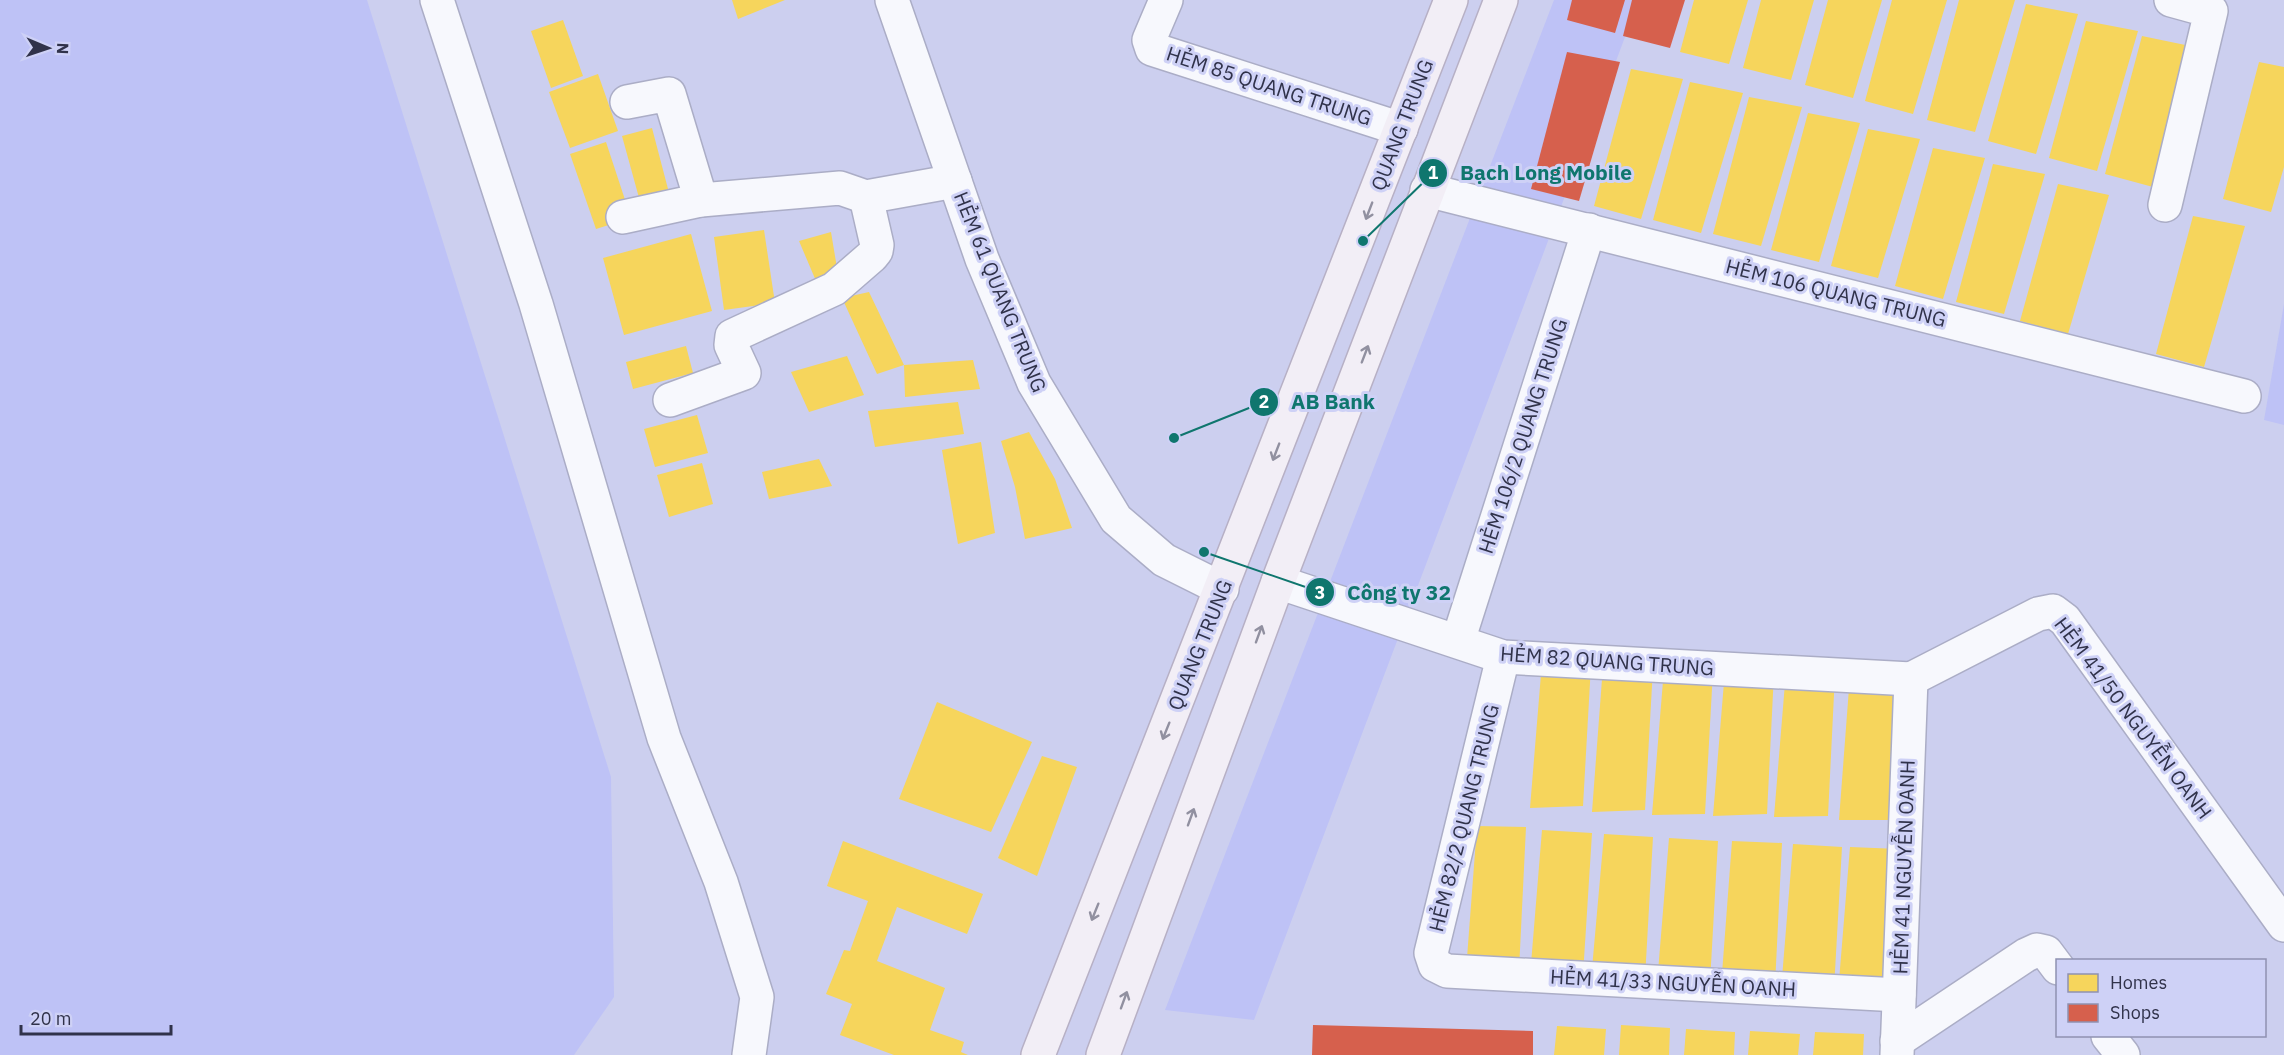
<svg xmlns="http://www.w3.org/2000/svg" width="2284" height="1055" viewBox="0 0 2284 1055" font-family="'IBM Plex Sans',sans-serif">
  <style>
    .built { fill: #bec2f6 }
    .homes { fill: #f6d55c }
    .shops { fill: #d6604d }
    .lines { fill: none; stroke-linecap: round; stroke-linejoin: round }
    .minor-casing { stroke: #abadc6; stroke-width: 36 }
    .major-casing { stroke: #b7b0c5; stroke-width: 36 }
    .minor { stroke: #f7f8fd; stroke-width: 33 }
    .major { stroke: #f2eef6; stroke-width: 33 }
    .oneway { stroke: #9190a0 }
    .labels { text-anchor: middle; stroke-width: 6; stroke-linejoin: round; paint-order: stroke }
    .street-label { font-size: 20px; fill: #30324a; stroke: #ced1f6 }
    .leader { fill: none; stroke: #0f766e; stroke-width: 2 }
    .callout-dot { fill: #0f766e; stroke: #ced1f6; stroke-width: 2 }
    .mark-label { font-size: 18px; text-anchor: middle; font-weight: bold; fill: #fff }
    .callout-label { font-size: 21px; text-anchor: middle; font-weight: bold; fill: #0f766e; stroke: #ced1f6; stroke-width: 6; stroke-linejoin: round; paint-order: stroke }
  </style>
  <rect width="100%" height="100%" fill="#cccfef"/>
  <g class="built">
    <path d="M 0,0 L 367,0 L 611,777 L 614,997 L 574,1055 L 0,1055 Z"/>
    <path d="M 1554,0 L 1639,0 L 1254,1020 L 1165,1010 Z"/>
    <path d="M 2284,304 L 2284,425 L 2264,420 Z"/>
  </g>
  <g class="homes">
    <path d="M 732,0 L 785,0 L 738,19 Z"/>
    <path d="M 1694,0 L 1748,0 L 1729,64 L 1680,52 Z"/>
    <path d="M 1761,0 L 1814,0 L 1791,80 L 1743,68 Z"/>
    <path d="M 1828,0 L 1882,0 L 1853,98 L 1805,85 Z"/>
    <path d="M 1892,0 L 1947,0 L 1913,114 L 1865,101 Z"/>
    <path d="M 1959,0 L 2015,0 L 1975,132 L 1927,120 Z"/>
    <path d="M 2026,4 L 2078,14 L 2036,154 L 1988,141 Z"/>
    <path d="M 563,20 L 583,76 L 551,88 L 531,31 Z"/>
    <path d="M 2086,21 L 2138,31 L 2097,171 L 2049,158 Z"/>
    <path d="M 2142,36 L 2195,47 L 2153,187 L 2105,174 Z"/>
    <path d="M 2259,62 L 2284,67 L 2284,167 L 2271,212 L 2223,199 Z"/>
    <path d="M 1631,69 L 1683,79 L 1641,219 L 1594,206 Z"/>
    <path d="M 598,74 L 618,131 L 570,148 L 549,92 Z"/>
    <path d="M 1690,82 L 1743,93 L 1701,233 L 1653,220 Z"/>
    <path d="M 1749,97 L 1802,107 L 1761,246 L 1713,234 Z"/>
    <path d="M 1808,113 L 1860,123 L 1819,262 L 1771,250 Z"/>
    <path d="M 652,128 L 673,208 L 644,216 L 622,136 Z"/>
    <path d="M 1868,129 L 1920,139 L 1878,278 L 1831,266 Z"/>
    <path d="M 606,142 L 631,218 L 596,229 L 570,154 Z"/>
    <path d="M 1933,148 L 1985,158 L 1943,299 L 1895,286 Z"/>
    <path d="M 1993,164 L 2045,174 L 2004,314 L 1956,302 Z"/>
    <path d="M 2058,184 L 2109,195 L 2068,334 L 2020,321 Z"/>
    <path d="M 2193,216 L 2245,226 L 2204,367 L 2156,354 Z"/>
    <path d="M 764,230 L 775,303 L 724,310 L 714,237 Z"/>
    <path d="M 831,232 L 842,298 L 869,292 L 904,365 L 877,374 L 842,298 L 822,295 L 799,241 Z"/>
    <path d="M 691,234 L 712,311 L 624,335 L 603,258 Z"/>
    <path d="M 686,346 L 693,373 L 633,389 L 626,362 Z"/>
    <path d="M 847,356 L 864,395 L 809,412 L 791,372 Z"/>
    <path d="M 973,360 L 980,389 L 905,397 L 904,365 Z"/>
    <path d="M 958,402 L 964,434 L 875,447 L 868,411 Z"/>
    <path d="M 697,415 L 708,453 L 655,467 L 644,429 Z"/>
    <path d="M 1029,432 L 1055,479 L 1072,528 L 1025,539 L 1015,487 L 1001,441 Z"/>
    <path d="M 981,442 L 995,533 L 958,544 L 942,450 Z"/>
    <path d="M 819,459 L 832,486 L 769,499 L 762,472 Z"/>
    <path d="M 702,463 L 713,504 L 669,517 L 657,475 Z"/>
    <path d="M 1542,662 L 1591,665 L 1583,806 L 1530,808 Z"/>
    <path d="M 1603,666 L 1653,668 L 1645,810 L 1592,812 Z"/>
    <path d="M 1664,669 L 1713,671 L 1705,814 L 1652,815 Z"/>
    <path d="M 1725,670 L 1774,673 L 1767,814 L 1713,816 Z"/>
    <path d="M 1786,671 L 1835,674 L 1828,816 L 1774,817 Z"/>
    <path d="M 1850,675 L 1900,677 L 1893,820 L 1839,820 Z"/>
    <path d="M 937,702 L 1032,742 L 991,832 L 899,799 Z"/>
    <path d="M 1042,756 L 1077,767 L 1037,876 L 998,858 Z"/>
    <path d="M 1477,826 L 1526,827 L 1519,970 L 1466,971 Z"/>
    <path d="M 1542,830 L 1592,833 L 1583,975 L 1530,976 Z"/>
    <path d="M 1604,834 L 1653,837 L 1645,978 L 1591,980 Z"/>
    <path d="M 1669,838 L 1718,841 L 1710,982 L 1657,984 Z"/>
    <path d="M 843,841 L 983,894 L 967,934 L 897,907 L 877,961 L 945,988 L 930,1030 L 964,1042 L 961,1052 L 968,1055 L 894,1055 L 840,1035 L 852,1004 L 826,994 L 844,950 L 850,951 L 868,901 L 827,886 Z"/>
    <path d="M 1732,841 L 1782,843 L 1775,985 L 1721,987 Z"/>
    <path d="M 1793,844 L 1842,847 L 1834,989 L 1781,990 Z"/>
    <path d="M 1850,847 L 1899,849 L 1892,992 L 1838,993 Z"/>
    <path d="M 1621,1025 L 1670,1028 L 1669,1055 L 1619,1055 Z"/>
    <path d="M 1557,1026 L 1606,1029 L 1604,1055 L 1554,1055 Z"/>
    <path d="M 1686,1029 L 1735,1032 L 1734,1055 L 1684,1055 Z"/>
    <path d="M 1750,1031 L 1800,1034 L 1798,1055 L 1748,1055 Z"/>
    <path d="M 1815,1032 L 1864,1034 L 1863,1055 L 1813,1055 Z"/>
  </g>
  <g class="shops">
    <path d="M 1572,0 L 1625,0 L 1615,33 L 1567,20 Z"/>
    <path d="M 1632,0 L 1685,0 L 1670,48 L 1623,36 Z"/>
    <path d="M 1567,52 L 1620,62 L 1579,201 L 1531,189 Z"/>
    <path d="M 1313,1025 L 1533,1031 L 1533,1055 L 1312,1055 Z"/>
  </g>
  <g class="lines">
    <g class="minor-casing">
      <g id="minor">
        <path d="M 437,0 L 536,304 L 664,738 L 721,882 L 757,997 L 749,1055"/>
        <path d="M 892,0 L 982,259 L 1034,383 L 1116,519 L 1164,560 L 1222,589"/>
        <path d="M 1166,0 L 1149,40 L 1152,49 L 1401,129"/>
        <path d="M 627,102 L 669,94 L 701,200"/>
        <path d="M 1427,190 L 2244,396"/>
        <path d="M 2165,205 L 2211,11 L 2171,0"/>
        <path d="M 623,217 L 701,200 L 840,188 L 866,197 L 955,181"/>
        <path d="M 670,400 L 744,373 L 731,345 L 732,336 L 834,289 L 872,256 L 876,251 L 877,245 L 866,197"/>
        <path d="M 1278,582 L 1503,657 L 1911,679"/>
        <path d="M 1458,641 L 1589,230"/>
        <path d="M 1503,657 L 1431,953 L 1435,965 L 1447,971 L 1899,995"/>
        <path d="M 1911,679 L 2038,614 L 2053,611 L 2065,620 L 2284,925"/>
        <path d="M 2108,1036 L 2123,1055"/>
        <path d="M 1897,1041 L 2026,955 L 2037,950 L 2046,952 L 2058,968"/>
        <path d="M 1897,1055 L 1911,679"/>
      </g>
    </g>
    <g class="major-casing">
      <g id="major">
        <path d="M 1038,1055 L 1451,0"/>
        <path d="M 1103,1055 L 1278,582 L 1501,0"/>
      </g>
    </g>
    <use href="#minor" class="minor"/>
    <use href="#major" class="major"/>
  </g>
  <defs><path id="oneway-shaft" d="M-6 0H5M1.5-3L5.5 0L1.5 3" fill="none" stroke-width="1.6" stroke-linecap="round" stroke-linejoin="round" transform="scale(1.5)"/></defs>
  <g class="oneway">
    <use href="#oneway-shaft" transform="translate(1369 211) rotate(111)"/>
    <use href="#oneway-shaft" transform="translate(1365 354) rotate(-69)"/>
    <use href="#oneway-shaft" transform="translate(1276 452) rotate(111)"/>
    <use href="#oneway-shaft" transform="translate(1259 634) rotate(-70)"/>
    <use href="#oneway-shaft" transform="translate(1166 731) rotate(112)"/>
    <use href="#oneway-shaft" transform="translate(1191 817) rotate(-70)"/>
    <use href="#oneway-shaft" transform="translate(1095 912) rotate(112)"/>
    <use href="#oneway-shaft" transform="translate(1124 1000) rotate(-70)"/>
  </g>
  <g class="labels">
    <g class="street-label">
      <text transform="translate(1269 86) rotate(18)" y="7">HẺM 85 QUANG TRUNG</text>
      <text transform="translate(1402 125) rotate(-69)" y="7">QUANG TRUNG</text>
      <text transform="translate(1000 292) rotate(68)" y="7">HẺM 61 QUANG TRUNG</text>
      <text transform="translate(1836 293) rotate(14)" y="7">HẺM 106 QUANG TRUNG</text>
      <text transform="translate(1523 436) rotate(-72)" y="7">HẺM 106/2 QUANG TRUNG</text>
      <text transform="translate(1200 645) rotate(-68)" y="7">QUANG TRUNG</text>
      <text transform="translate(1607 661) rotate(4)" y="7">HẺM 82 QUANG TRUNG</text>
      <text transform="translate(2133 718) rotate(53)" y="7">HẺM 41/50 NGUYỄN OANH</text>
      <text transform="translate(1464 818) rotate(-76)" y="7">HẺM 82/2 QUANG TRUNG</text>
      <text transform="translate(1904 867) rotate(-88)" y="7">HẺM 41 NGUYỄN OANH</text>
      <text transform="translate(1673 983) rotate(3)" y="7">HẺM 41/33 NGUYỄN OANH</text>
    </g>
  </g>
  <path class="leader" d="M1363 241L1433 173M1174 438L1264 402M1204 552L1320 592"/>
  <g class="callout-dot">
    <circle cx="1363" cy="241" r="6"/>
    <circle cx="1174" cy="438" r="6"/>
    <circle cx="1204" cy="552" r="6"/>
    <circle cx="1433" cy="173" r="15"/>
    <circle cx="1264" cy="402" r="15"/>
    <circle cx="1320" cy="592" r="15"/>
  </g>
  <g class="mark-label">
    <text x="1433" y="179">1</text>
    <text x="1264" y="408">2</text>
    <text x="1320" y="599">3</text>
  </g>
  <g class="callout-label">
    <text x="1546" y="180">Bạch Long Mobile</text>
    <text x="1333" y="409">AB Bank</text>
    <text x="1399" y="600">Công ty 32</text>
  </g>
  <rect x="2056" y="959" width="210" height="78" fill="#ced1f6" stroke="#8f91b1" stroke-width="1.5"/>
  <rect x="2068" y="974" width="30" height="18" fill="#f6d55c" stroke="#8f91b1" stroke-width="1.5"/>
  <text x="2110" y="989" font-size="18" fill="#30324a">Homes</text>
  <rect x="2068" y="1004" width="30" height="18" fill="#d6604d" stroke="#8f91b1" stroke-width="1.5"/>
  <text x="2110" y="1019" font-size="18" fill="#30324a">Shops</text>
  <g transform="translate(48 48) rotate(92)" stroke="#ced1f6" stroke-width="4.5" paint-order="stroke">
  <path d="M0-4.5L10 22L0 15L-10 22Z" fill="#30324a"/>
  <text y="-9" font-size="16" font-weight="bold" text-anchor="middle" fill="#30324a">N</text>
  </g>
  <path d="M21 1025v9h150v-9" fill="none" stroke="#30324a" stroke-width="3"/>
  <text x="30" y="1025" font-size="18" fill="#30324a" stroke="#ced1f6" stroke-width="4.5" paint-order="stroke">20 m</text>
</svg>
